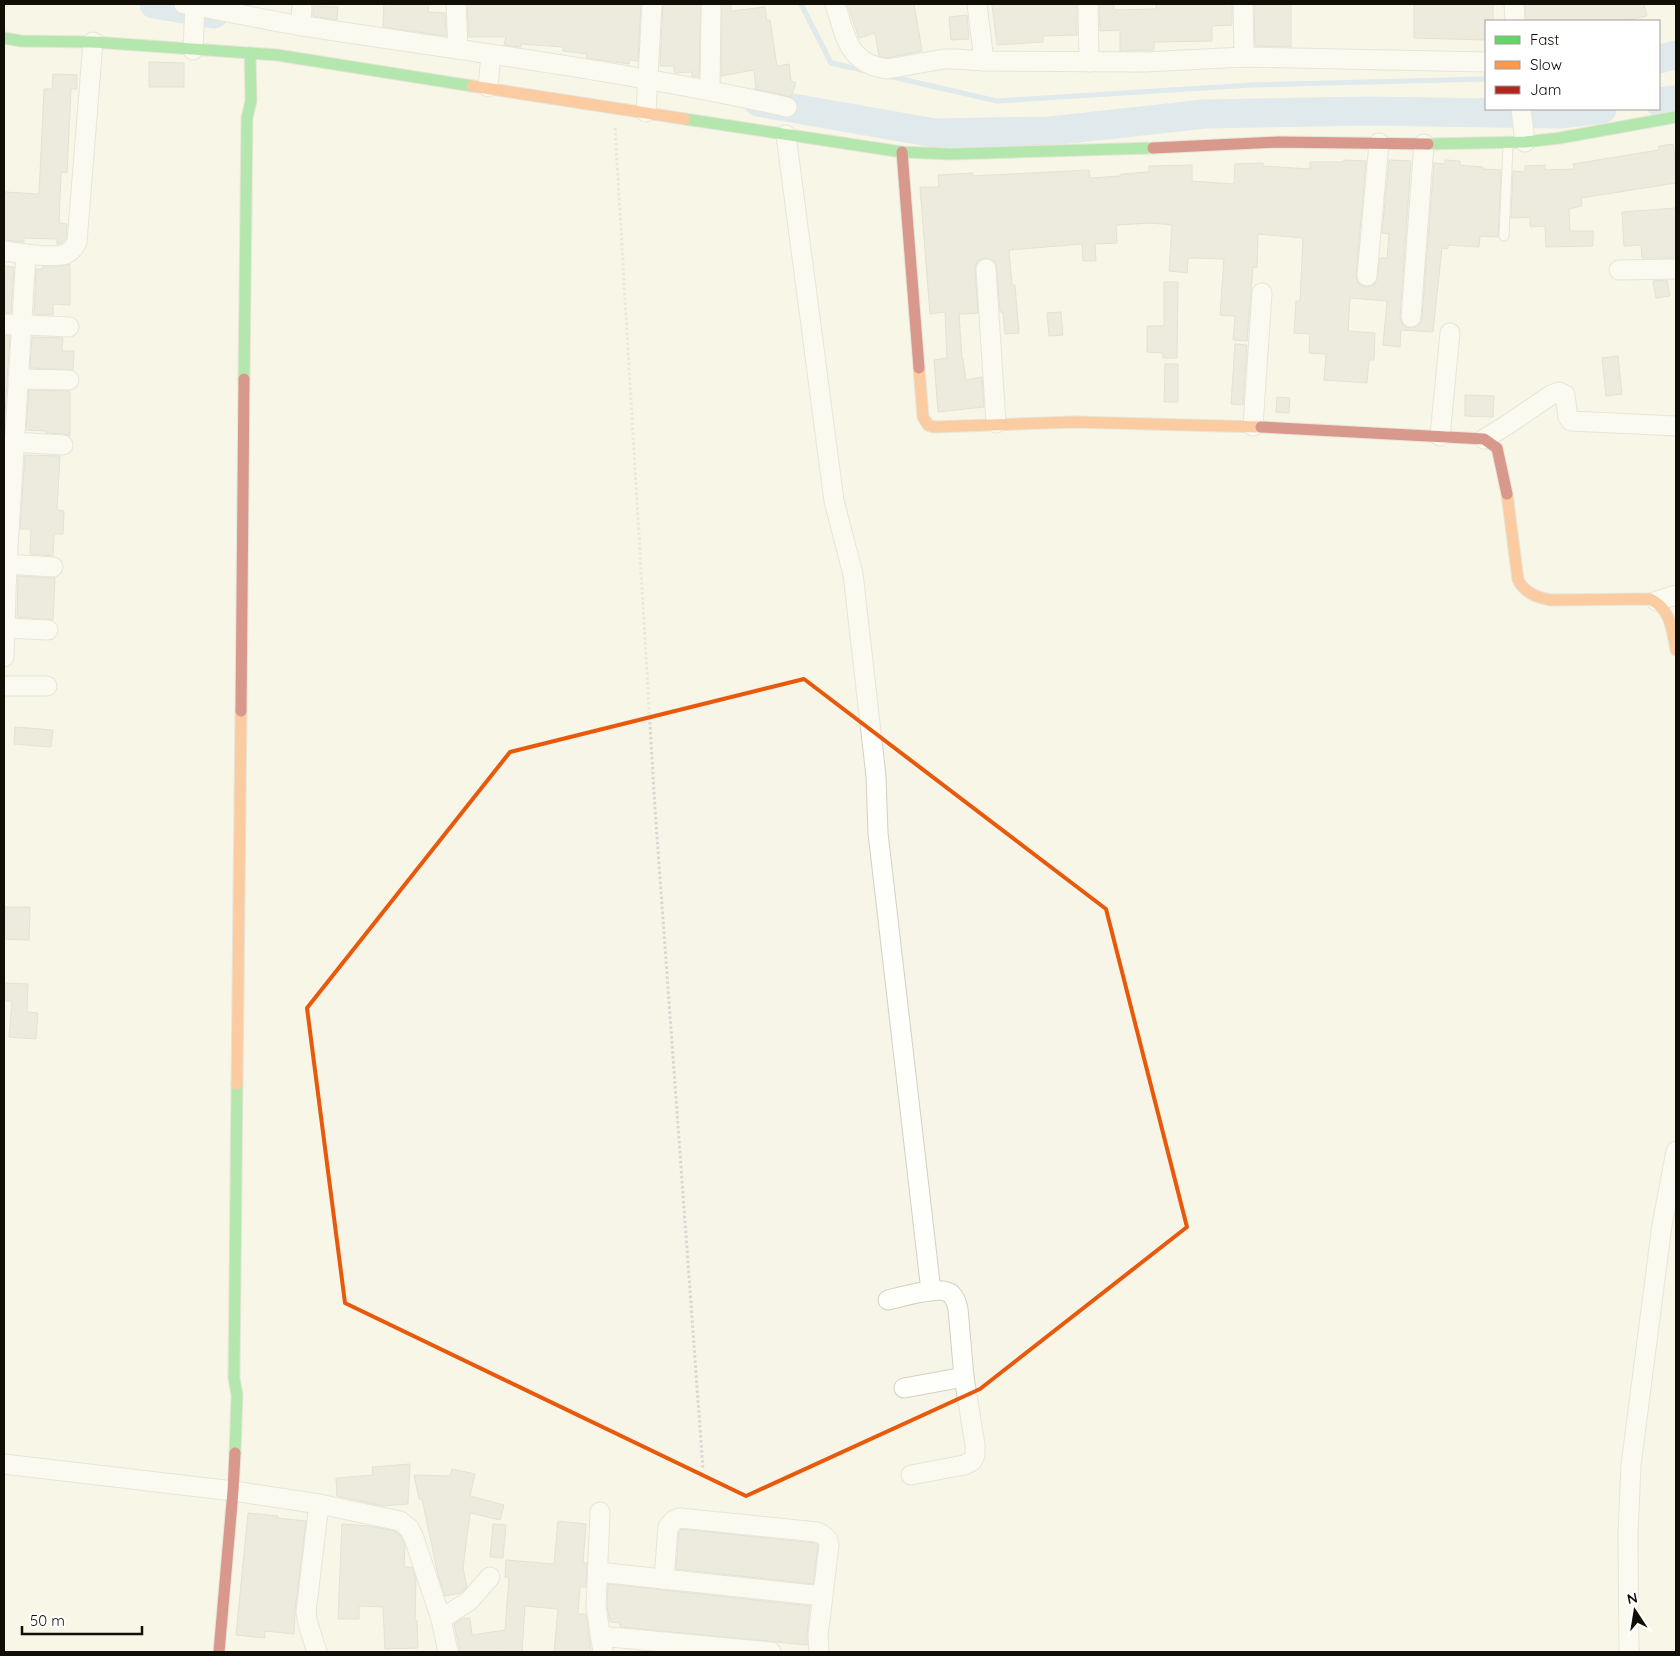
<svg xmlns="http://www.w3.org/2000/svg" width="1680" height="1656" viewBox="0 0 1680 1656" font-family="Quicksand,sans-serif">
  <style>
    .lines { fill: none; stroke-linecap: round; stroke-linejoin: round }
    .stream { stroke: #c3d9f0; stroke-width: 5 }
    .river { stroke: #c3d9f0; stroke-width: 29 }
    .building { fill: #dfddd1; stroke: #cbcabd }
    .lane-casing { stroke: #d3d1c5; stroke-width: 11 }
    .street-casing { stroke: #d3d1c5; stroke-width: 21 }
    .fast-casing { stroke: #d3d1c5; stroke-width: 13 }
    .slow-casing { stroke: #d3d1c5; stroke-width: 13 }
    .jam-casing { stroke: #d3d1c5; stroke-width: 13 }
    .path { stroke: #d8d7d3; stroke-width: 3; stroke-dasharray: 2.5 2.5; stroke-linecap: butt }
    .lane { stroke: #fefefb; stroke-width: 9 }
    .street { stroke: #fefefb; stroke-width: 19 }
    .fast { stroke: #63d668; stroke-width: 11 }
    .slow { stroke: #ff974d; stroke-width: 11 }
    .jam { stroke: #b3261e; stroke-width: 11 }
    .marked { fill: none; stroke: #e8590c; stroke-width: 4; stroke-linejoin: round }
  </style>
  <rect width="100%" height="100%" fill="#f7f5e7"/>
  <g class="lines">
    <g class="stream">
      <path d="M 801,4 L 831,63 L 866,71"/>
      <path d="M 888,76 L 997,101 L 1251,85 L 1486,79"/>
    </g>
    <g class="river">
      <path d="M 154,4 L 214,14"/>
      <path d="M 1659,59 L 1676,55"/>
      <path d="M 758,102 L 935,133 L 1050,131 L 1205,114 L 1368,111 L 1560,114 L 1602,109"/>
      <path d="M 1659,102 L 1676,100"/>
    </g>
  </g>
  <g class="building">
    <path d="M 384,4 L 429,4 L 428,12 L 445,13 L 446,36 L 383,27 Z"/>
    <path d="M 467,4 L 641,4 L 638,61 L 629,60 L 629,64 L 586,58 L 587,54 L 563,51 L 563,47 L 521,44 L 521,47 L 504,45 L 506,37 L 469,37 Z"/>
    <path d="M 663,4 L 701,4 L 699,77 L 692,76 L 692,72 L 674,73 L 674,66 L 660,66 Z"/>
    <path d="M 721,4 L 731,4 L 731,11 L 765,7 L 767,21 L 770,20 L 777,66 L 789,64 L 791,81 L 796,83 L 791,97 L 756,89 L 754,70 L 721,76 Z"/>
    <path d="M 847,4 L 914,4 L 922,51 L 887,58 L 879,56 L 875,33 L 859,38 Z"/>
    <path d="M 992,4 L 1077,4 L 1077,35 L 1043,36 L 1043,42 L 997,45 Z"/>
    <path d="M 1099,4 L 1114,4 L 1114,10 L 1156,9 L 1156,4 L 1232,4 L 1232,25 L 1212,26 L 1212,41 L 1154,42 L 1154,50 L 1120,51 L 1120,30 L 1100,31 Z"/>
    <path d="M 1254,4 L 1291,4 L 1291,47 L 1255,46 Z"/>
    <path d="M 1414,4 L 1493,4 L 1493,21 L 1486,21 L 1486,40 L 1414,38 Z"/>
    <path d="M 1525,4 L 1644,4 L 1647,16 L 1622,21 L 1526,21 Z"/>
    <path d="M 313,6 L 338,7 L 337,20 L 313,16 Z"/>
    <path d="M 967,15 L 969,39 L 951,40 L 949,17 Z"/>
    <path d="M 149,62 L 184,63 L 184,87 L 149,87 Z"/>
    <path d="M 53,74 L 77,75 L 77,89 L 71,89 L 67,173 L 61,172 L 59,223 L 67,224 L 66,239 L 62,243 L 57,244 L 57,239 L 24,238 L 24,242 L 4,240 L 4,192 L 39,194 L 44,89 L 52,89 Z"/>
    <path d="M 1673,144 L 1676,169 L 1676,183 L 1581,198 L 1582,206 L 1569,209 L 1570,231 L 1593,231 L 1593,246 L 1546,247 L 1545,226 L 1530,227 L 1530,217 L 1511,218 L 1513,171 L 1525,172 L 1525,166 L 1545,165 L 1545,170 L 1574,169 L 1573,164 L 1659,150 L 1659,146 Z"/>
    <path d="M 1344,160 L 1366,161 L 1356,275 L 1357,280 L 1360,285 L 1366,287 L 1372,286 L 1376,282 L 1380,258 L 1387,258 L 1389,234 L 1382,233 L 1389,160 L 1411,161 L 1400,316 L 1401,321 L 1404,326 L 1411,328 L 1416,327 L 1420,324 L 1422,318 L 1434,163 L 1445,164 L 1445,160 L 1460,161 L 1460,165 L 1483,167 L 1483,169 L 1501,170 L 1498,237 L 1480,236 L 1479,247 L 1448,245 L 1448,249 L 1442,248 L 1433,332 L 1401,330 L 1400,347 L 1383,345 L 1387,301 L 1350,298 L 1348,331 L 1375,333 L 1374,360 L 1369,360 L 1367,383 L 1324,380 L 1326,354 L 1309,353 L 1310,334 L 1294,333 L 1296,301 L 1300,301 L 1303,238 L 1258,234 L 1257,268 L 1253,267 L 1247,341 L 1233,340 L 1235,316 L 1220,315 L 1224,259 L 1188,258 L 1187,273 L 1169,271 L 1172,225 L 1151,223 L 1116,225 L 1117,243 L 1095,244 L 1096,261 L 1083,261 L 1082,244 L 1009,250 L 1012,285 L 1015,285 L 1019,333 L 1005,334 L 1003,312 L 1000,312 L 996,263 L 991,259 L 986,258 L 979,260 L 976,264 L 975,270 L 978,313 L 959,314 L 962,359 L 963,359 L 966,380 L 982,377 L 984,407 L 938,412 L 934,360 L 947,358 L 945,312 L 930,314 L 920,187 L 939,187 L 938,175 L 973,173 L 973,176 L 1089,170 L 1090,178 L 1121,176 L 1121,174 L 1149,172 L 1149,166 L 1192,165 L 1192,181 L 1234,184 L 1235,164 L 1263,163 L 1263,166 L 1310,169 L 1310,162 L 1343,162 Z"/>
    <path d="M 1676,208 L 1676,258 L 1642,258 L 1641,245 L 1624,246 L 1622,212 Z"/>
    <path d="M 70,264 L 70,305 L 53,304 L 53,315 L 34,314 L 36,269 L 42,269 L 42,267 L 56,267 Z"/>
    <path d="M 4,266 L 14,267 L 11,313 L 4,313 Z"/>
    <path d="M 1667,280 L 1670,296 L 1656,298 L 1653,281 Z"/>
    <path d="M 1164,282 L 1178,282 L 1177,358 L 1163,358 L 1163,353 L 1147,352 L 1147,326 L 1164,326 Z"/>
    <path d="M 1061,312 L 1063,335 L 1049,336 L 1047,313 Z"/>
    <path d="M 4,335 L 10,336 L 4,429 Z"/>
    <path d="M 32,337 L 63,338 L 62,351 L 74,351 L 73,370 L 30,368 Z"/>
    <path d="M 1235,344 L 1247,345 L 1243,405 L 1231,404 Z"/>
    <path d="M 1618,356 L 1622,394 L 1606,396 L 1602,358 Z"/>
    <path d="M 1165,364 L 1178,364 L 1178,402 L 1164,402 Z"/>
    <path d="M 29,390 L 70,391 L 70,436 L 64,434 L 46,433 L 46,431 L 26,430 Z"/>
    <path d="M 1465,395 L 1494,396 L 1493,417 L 1465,416 Z"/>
    <path d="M 1277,397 L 1290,398 L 1289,413 L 1276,412 Z"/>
    <path d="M 25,455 L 60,456 L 57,510 L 64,511 L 63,534 L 54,534 L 53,556 L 30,554 L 31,529 L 20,529 Z"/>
    <path d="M 18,576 L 55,578 L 53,620 L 17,617 Z"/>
    <path d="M 15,727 L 53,730 L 51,747 L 14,744 Z"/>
    <path d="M 5,907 L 30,907 L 29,940 L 4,939 Z"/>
    <path d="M 4,983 L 28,984 L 27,1012 L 38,1013 L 36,1039 L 9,1037 L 12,1001 L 4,1001 Z"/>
    <path d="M 410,1464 L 408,1504 L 383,1506 L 337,1496 L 336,1478 L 373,1475 L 372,1467 Z"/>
    <path d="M 452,1469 L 475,1474 L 470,1496 L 504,1505 L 500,1520 L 470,1513 L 463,1568 L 467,1587 L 461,1593 L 445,1596 L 438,1575 L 422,1499 L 419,1499 L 414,1475 L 450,1476 Z"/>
    <path d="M 248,1513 L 278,1516 L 277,1518 L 306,1521 L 295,1611 L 294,1634 L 265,1631 L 265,1638 L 236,1635 Z"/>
    <path d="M 558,1521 L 586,1524 L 583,1563 L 587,1563 L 586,1587 L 580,1587 L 578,1614 L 586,1614 L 591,1652 L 554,1652 L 558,1609 L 525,1606 L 522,1652 L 497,1651 L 497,1652 L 460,1652 L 454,1624 L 462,1619 L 470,1618 L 472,1635 L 505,1630 L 509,1578 L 505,1577 L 506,1560 L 554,1564 Z"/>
    <path d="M 342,1524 L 369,1526 L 395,1531 L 400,1535 L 405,1546 L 404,1567 L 412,1567 L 416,1579 L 415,1620 L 417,1620 L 418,1648 L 385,1649 L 383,1607 L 359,1606 L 359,1619 L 338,1619 Z"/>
    <path d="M 493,1524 L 506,1525 L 503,1558 L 490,1557 Z"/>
    <path d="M 681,1529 L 814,1543 L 818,1546 L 813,1584 L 676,1569 L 679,1532 Z"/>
    <path d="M 608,1584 L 810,1606 L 807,1635 L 807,1645 L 620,1627 L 620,1623 L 610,1622 L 607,1606 Z"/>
  </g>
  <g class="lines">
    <g class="lane-casing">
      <path id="lane" d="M 1504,236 L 1508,146"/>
    </g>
    <g class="street-casing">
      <g id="street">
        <path d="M 184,4 C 224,10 263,20 303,26 C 465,51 627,71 787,107"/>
        <path d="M 456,4 L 458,48"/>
        <path d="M 835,4 C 845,35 848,64 887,69 L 944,59 L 956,59 L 984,61 L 1145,62 L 1244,57 L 1486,62"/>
        <path d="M 977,4 L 984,61"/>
        <path d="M 1088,4 L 1089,62"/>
        <path d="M 1243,4 L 1244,57"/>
        <path d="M 1514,4 L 1515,21"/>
        <path d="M 301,26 L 302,4"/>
        <path d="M 193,50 L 195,5"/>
        <path d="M 488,87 L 491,54"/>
        <path d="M 710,90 L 711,7"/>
        <path d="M 1521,109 L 1525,142"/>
        <path d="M 646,112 L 652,4"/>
        <path d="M 786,135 L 834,501 L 853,574 L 876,776 L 878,833 L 931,1291"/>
        <path d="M 4,251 C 20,253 47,258 63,255 C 70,253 74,248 77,242 L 93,42"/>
        <path d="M 986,269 L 996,423"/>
        <path d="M 1619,270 L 1676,269"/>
        <path d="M 1367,276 L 1379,143"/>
        <path d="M 1411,317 L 1424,144"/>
        <path d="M 4,324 L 69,327"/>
        <path d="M 18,379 L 69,380"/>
        <path d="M 1253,426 L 1262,293"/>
        <path d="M 1440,436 L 1450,333"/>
        <path d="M 1484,439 L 1507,425 L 1551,395 L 1559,392 L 1565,395 L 1568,417 L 1571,421 L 1676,426"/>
        <path d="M 14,442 L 63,445"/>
        <path d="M 7,564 L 53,567"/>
        <path d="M 1657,601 L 1676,595"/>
        <path d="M 5,628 L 48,630"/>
        <path d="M 4,657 L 7,564 L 26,254"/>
        <path d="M 4,686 L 47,686"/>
        <path d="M 888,1300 C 901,1297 941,1285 951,1294 C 955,1298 957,1304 958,1309 L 964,1377 L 975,1445 L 975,1455 L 972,1461 L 964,1465 L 911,1475"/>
        <path d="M 904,1388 L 964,1377"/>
        <path d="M 4,1464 L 233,1491 L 319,1504 L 400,1521 L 409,1528 L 414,1538 L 441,1619 L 448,1652"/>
        <path d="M 600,1512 L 596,1607 L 603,1652"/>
        <path d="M 598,1572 L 823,1596"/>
        <path d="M 664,1579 L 668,1527 L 674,1520 L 680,1518 L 817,1532 C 824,1535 828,1538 829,1545 L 818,1636 L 819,1652"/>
        <path d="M 441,1619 L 469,1601 L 490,1577"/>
        <path d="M 600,1636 L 771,1652"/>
        <path d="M 317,1652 L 308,1624 L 306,1612 L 319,1504"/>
        <path d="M 1629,1652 L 1628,1534 L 1631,1465 L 1662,1225 L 1676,1151"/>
      </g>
    </g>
    <g class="fast-casing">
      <g id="fast">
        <path d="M 4,38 L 21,41 L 93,42 L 277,55 L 472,86"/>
        <path d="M 685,119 L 902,152 L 951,154 L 1153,148"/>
        <path d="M 1428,144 L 1525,142 L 1560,138 L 1676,117"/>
        <path d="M 244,379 L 247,118 L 251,101 L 250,53"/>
        <path d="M 235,1453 L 237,1395 L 234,1378 L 237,1084"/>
      </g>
    </g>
    <g class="slow-casing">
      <g id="slow">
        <path d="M 472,86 L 685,119"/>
        <path d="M 919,368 L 923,417 L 928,425 L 934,427 L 1074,422 L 1261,427"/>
        <path d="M 1507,494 L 1518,580 C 1525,593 1536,597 1550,600 L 1650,599 C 1671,609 1672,630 1676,650"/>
        <path d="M 237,1084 L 241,711"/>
      </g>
    </g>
    <g class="jam-casing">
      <g id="jam">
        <path d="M 1153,148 L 1278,142 L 1428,144"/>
        <path d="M 902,152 L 919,368"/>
        <path d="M 1261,427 L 1484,439 L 1497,448 L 1507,494"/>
        <path d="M 241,711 L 244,379"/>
        <path d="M 219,1652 L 233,1491 L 235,1453"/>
      </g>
    </g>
    <path class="path" d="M 615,128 L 655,809 L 703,1469"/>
    <use href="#lane" class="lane"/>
    <use href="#street" class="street"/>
    <use href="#fast" class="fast"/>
    <use href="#slow" class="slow"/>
    <use href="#jam" class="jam"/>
  </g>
  <path d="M0 0H1680V1656H0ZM 804,679 L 1106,909 L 1187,1227 L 980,1389 L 746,1496 L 345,1303 L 307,1008 L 510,752 Z" fill="#f7f5e7" fill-opacity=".55" fill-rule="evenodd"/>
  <path class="marked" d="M 804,679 L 1106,909 L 1187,1227 L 980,1389 L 746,1496 L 345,1303 L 307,1008 L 510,752 Z"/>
  <rect width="1680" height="1656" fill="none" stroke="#110f05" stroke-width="10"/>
  <rect x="1485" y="20" width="175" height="90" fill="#ffffff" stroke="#a09f9b"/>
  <rect x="1495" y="36" width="25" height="8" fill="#63d668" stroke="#a09f9b"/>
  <text x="1530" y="45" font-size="15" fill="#110f05">Fast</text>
  <rect x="1495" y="61" width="25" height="8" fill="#ff974d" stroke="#a09f9b"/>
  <text x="1530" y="70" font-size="15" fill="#110f05">Slow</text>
  <rect x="1495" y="86" width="25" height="8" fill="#b3261e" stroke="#a09f9b"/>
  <text x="1530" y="95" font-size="15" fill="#110f05">Jam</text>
  <g transform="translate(1635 1611) rotate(348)" stroke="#ffffff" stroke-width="4" paint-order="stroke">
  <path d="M0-4L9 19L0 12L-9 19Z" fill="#110f05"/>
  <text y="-8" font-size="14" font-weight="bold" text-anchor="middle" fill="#110f05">N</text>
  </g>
  <path d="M22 1626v8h120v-8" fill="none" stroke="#110f05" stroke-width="2.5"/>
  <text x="30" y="1626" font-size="15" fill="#110f05" stroke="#ffffff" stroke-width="4" paint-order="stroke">50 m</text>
</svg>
